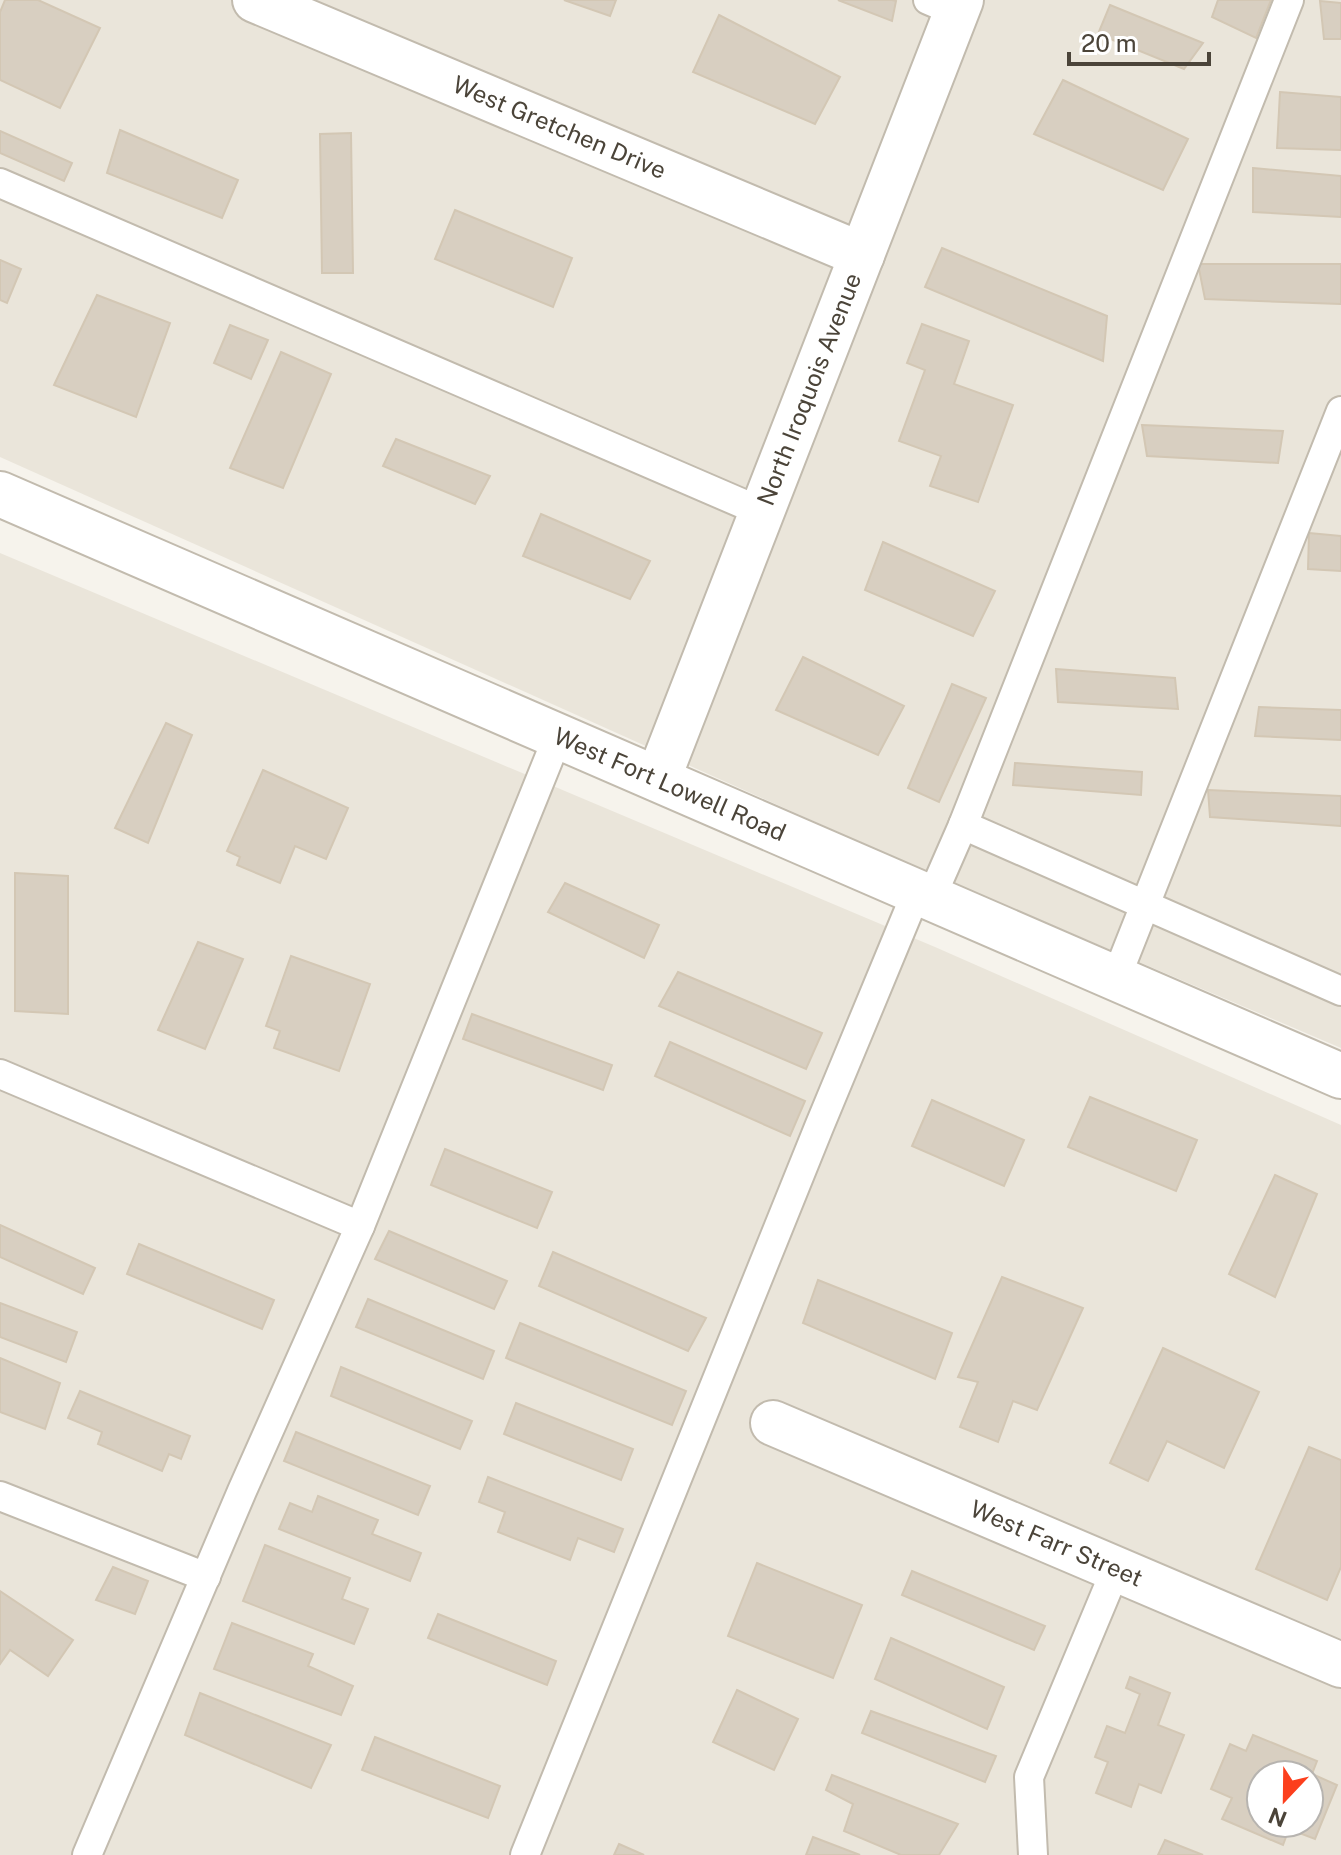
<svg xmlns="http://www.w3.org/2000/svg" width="1341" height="1855" viewBox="0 0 1341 1855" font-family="'Public Sans',sans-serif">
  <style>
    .residential { fill: #eae5da; fill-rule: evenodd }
    .building { fill: #d8cfc1; stroke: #d3c7b4; stroke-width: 2; fill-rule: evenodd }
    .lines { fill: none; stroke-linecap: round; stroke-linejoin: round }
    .service-casing { stroke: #c2bbae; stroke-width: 32 }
    .minor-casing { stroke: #c2bbae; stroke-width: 48 }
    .service { stroke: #fff; stroke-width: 28 }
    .minor { stroke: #fff; stroke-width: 44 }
    .labels { text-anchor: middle; stroke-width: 8; stroke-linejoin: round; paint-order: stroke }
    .street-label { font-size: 24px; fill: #4b4439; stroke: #fff }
  </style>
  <rect width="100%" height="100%" fill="#f6f3ec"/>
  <g class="residential">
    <path d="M 0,0 L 1341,0 L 1341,1048 L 925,871 L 0,457 Z"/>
    <path d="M 0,553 L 935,947 L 1341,1125 L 1341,1855 L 0,1855 ZM 1261,1775 L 1309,1775 L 1309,1823 L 1261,1823 Z"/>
  </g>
  <g class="building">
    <path d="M 5,0 L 38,0 L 100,28 L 60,108 L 0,80 L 0,12 Z"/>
    <path d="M 564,0 L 616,0 L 610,16 Z"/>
    <path d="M 838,0 L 892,0 L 896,1 L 892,21 Z"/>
    <path d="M 1218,0 L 1271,0 L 1256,38 L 1212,17 Z"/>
    <path d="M 1320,1 L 1341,3 L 1341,39 L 1324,39 Z"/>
    <path d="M 1110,5 L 1203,43 L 1184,69 L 1098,34 Z"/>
    <path d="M 719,15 L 840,77 L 815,124 L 693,72 Z"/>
    <path d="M 1063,80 L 1188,139 L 1163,190 L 1034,134 Z"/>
    <path d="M 1280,92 L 1341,97 L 1341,150 L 1277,148 Z"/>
    <path d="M 120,130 L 238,180 L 222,218 L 107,173 Z"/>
    <path d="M 0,131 L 72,163 L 64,181 L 0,153 Z"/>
    <path d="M 351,133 L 353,273 L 322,273 L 320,134 Z"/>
    <path d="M 1253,168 L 1341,176 L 1341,217 L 1253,212 Z"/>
    <path d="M 455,210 L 572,258 L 553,307 L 435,259 Z"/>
    <path d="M 942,248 L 1107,316 L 1103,361 L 925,287 Z"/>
    <path d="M 0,260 L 21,269 L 7,303 L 0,300 Z"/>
    <path d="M 1198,264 L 1341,264 L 1341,304 L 1205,299 Z"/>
    <path d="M 97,295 L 170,323 L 136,417 L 54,385 Z"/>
    <path d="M 922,324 L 969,341 L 954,384 L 1013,405 L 978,502 L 930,486 L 941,456 L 899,441 L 925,370 L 907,363 Z"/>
    <path d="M 230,325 L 268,340 L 251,379 L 214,363 Z"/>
    <path d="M 281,352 L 331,374 L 283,488 L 230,468 Z"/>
    <path d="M 1142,425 L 1283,431 L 1278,463 L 1147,456 Z"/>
    <path d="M 396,439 L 490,476 L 475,504 L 383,466 Z"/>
    <path d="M 541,514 L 650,561 L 630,599 L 523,556 Z"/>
    <path d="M 1309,533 L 1341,536 L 1341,571 L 1308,569 Z"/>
    <path d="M 883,542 L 995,591 L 973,636 L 865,590 Z"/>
    <path d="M 803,657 L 904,706 L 878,755 L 776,710 Z"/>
    <path d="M 1056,669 L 1175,678 L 1178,709 L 1058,702 Z"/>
    <path d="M 952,684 L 986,698 L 939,802 L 908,788 Z"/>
    <path d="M 1259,707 L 1341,710 L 1341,740 L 1255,736 Z"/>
    <path d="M 166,723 L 192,735 L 148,843 L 115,828 Z"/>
    <path d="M 1015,763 L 1142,772 L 1141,795 L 1013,785 Z"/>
    <path d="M 263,770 L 348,808 L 326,859 L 295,846 L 280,883 L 237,865 L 240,857 L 227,851 Z"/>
    <path d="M 1208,790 L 1341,796 L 1341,826 L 1210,817 Z"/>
    <path d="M 15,873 L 68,876 L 68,1014 L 15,1011 Z"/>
    <path d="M 565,883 L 659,925 L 644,958 L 548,912 Z"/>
    <path d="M 198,942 L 243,959 L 205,1049 L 158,1030 Z"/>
    <path d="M 291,956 L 370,984 L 339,1071 L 274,1048 L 280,1031 L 266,1026 Z"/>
    <path d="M 678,972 L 822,1033 L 806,1069 L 659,1006 Z"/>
    <path d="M 472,1014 L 612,1065 L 603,1090 L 463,1039 Z"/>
    <path d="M 670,1042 L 805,1101 L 790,1136 L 655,1076 Z"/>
    <path d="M 1090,1097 L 1197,1140 L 1176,1191 L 1068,1147 Z"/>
    <path d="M 932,1100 L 1024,1140 L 1004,1186 L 912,1146 Z"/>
    <path d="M 445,1149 L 552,1192 L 537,1228 L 431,1185 Z"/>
    <path d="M 1275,1175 L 1317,1194 L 1275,1297 L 1229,1274 Z"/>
    <path d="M 0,1225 L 95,1268 L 83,1294 L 0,1257 Z"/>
    <path d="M 389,1231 L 507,1281 L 494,1309 L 375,1259 Z"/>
    <path d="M 139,1244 L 274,1300 L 262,1329 L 127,1274 Z"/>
    <path d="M 553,1252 L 706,1318 L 688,1351 L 539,1286 Z"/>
    <path d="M 1002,1277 L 1083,1308 L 1037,1410 L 1013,1401 L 998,1442 L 960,1427 L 978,1382 L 958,1377 Z"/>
    <path d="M 818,1280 L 952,1333 L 935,1379 L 803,1323 Z"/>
    <path d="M 368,1299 L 494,1351 L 483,1379 L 356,1327 Z"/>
    <path d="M 0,1303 L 77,1332 L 66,1362 L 0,1337 Z"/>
    <path d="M 520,1323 L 686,1391 L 672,1425 L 506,1358 Z"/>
    <path d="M 1163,1348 L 1259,1392 L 1224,1468 L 1167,1441 L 1148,1481 L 1110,1463 Z"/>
    <path d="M 0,1358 L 60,1383 L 45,1429 L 0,1412 Z"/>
    <path d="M 341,1367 L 472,1421 L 460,1449 L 331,1396 Z"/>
    <path d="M 80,1391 L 190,1436 L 181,1459 L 169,1454 L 162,1471 L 98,1444 L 102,1432 L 68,1418 Z"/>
    <path d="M 516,1403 L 633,1449 L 621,1480 L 504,1434 Z"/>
    <path d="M 296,1432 L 430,1486 L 418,1515 L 284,1461 Z"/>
    <path d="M 1309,1447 L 1341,1460 L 1341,1567 L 1327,1600 L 1256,1569 Z"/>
    <path d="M 488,1477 L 623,1529 L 614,1552 L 578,1538 L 570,1560 L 498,1532 L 505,1512 L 479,1502 Z"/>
    <path d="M 318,1496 L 378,1520 L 372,1534 L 421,1553 L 410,1581 L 279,1529 L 290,1503 L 312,1512 Z"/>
    <path d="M 265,1545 L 350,1578 L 342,1599 L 368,1609 L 354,1644 L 243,1601 Z"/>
    <path d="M 757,1563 L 862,1605 L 833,1678 L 728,1636 Z"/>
    <path d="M 113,1567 L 148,1581 L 135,1614 L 96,1600 Z"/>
    <path d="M 912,1571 L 1045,1626 L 1034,1650 L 902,1595 Z"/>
    <path d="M 0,1591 L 73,1640 L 48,1676 L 10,1650 L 0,1664 Z"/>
    <path d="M 438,1614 L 556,1661 L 547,1685 L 428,1638 Z"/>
    <path d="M 232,1623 L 313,1654 L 308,1666 L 353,1686 L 341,1715 L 214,1669 Z"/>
    <path d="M 891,1638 L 1004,1687 L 987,1729 L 875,1679 Z"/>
    <path d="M 1130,1677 L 1170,1693 L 1158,1725 L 1184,1735 L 1161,1793 L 1139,1784 L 1131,1807 L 1096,1793 L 1108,1762 L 1095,1757 L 1107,1726 L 1125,1733 L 1140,1694 L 1126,1688 Z"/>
    <path d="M 737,1690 L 798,1719 L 774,1770 L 713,1742 Z"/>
    <path d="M 200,1693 L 331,1745 L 311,1788 L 185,1735 Z"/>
    <path d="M 871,1711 L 996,1756 L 985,1782 L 862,1733 Z"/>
    <path d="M 1253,1735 L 1317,1761 L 1312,1774 L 1337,1785 L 1315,1839 L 1289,1829 L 1283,1845 L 1222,1819 L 1232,1798 L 1211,1789 L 1230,1744 L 1246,1751 ZM 1261,1775 L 1309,1775 L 1309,1823 L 1261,1823 Z"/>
    <path d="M 375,1737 L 500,1786 L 488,1818 L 362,1770 Z"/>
    <path d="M 832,1775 L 958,1824 L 939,1855 L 901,1855 L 844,1831 L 853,1804 L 826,1790 Z"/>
    <path d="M 813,1837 L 860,1855 L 806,1855 Z"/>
    <path d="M 1165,1840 L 1203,1855 L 1158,1855 Z"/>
    <path d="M 619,1844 L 644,1855 L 614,1855 Z"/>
  </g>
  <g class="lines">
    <g class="service-casing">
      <g id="service">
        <path d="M 928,0 L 956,12"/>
        <path d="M 0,183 L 762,512"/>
        <path d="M 963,825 L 1341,991"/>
        <path d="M 931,898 L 963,825 L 1289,0"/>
        <path d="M 1116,978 L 1341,411"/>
        <path d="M 0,1074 L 360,1226"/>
        <path d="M 0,1496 L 206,1577"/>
        <path d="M 87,1855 L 242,1491 L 360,1226 L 558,736"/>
        <path d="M 525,1855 L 819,1127 L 917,891"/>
        <path d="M 1033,1855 L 1029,1777 L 1116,1569"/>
      </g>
    </g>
    <g class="minor-casing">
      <g id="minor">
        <path id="s1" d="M 255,0 L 862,255"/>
        <path id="s2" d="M 0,494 L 1341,1076"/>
        <path id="s3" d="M 658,779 L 961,0"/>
        <path id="s4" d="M 773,1423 L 1341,1665"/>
      </g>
    </g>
    <use href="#service" class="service"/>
    <use href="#minor" class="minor"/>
  </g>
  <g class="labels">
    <g class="street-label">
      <text dy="8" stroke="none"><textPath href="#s1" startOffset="330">West Gretchen Drive</textPath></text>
      <text dy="8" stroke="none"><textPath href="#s3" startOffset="418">North Iroquois Avenue</textPath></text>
      <text dy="8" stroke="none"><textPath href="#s2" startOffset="730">West Fort Lowell Road</textPath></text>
      <text dy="8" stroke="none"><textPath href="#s4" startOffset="308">West Farr Street</textPath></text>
    </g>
  </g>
  <g transform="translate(1285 1799) rotate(202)"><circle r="38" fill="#ffffff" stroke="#b7b4b0" stroke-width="2"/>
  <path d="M0-6L14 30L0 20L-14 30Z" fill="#fc3f1d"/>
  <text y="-12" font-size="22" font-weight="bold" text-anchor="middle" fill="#4b4439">N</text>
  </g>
  <path d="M1069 52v12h140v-12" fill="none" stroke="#4b4439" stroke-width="4"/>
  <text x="1081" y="52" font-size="24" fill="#4b4439" stroke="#ffffff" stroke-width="6" paint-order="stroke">20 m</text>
</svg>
